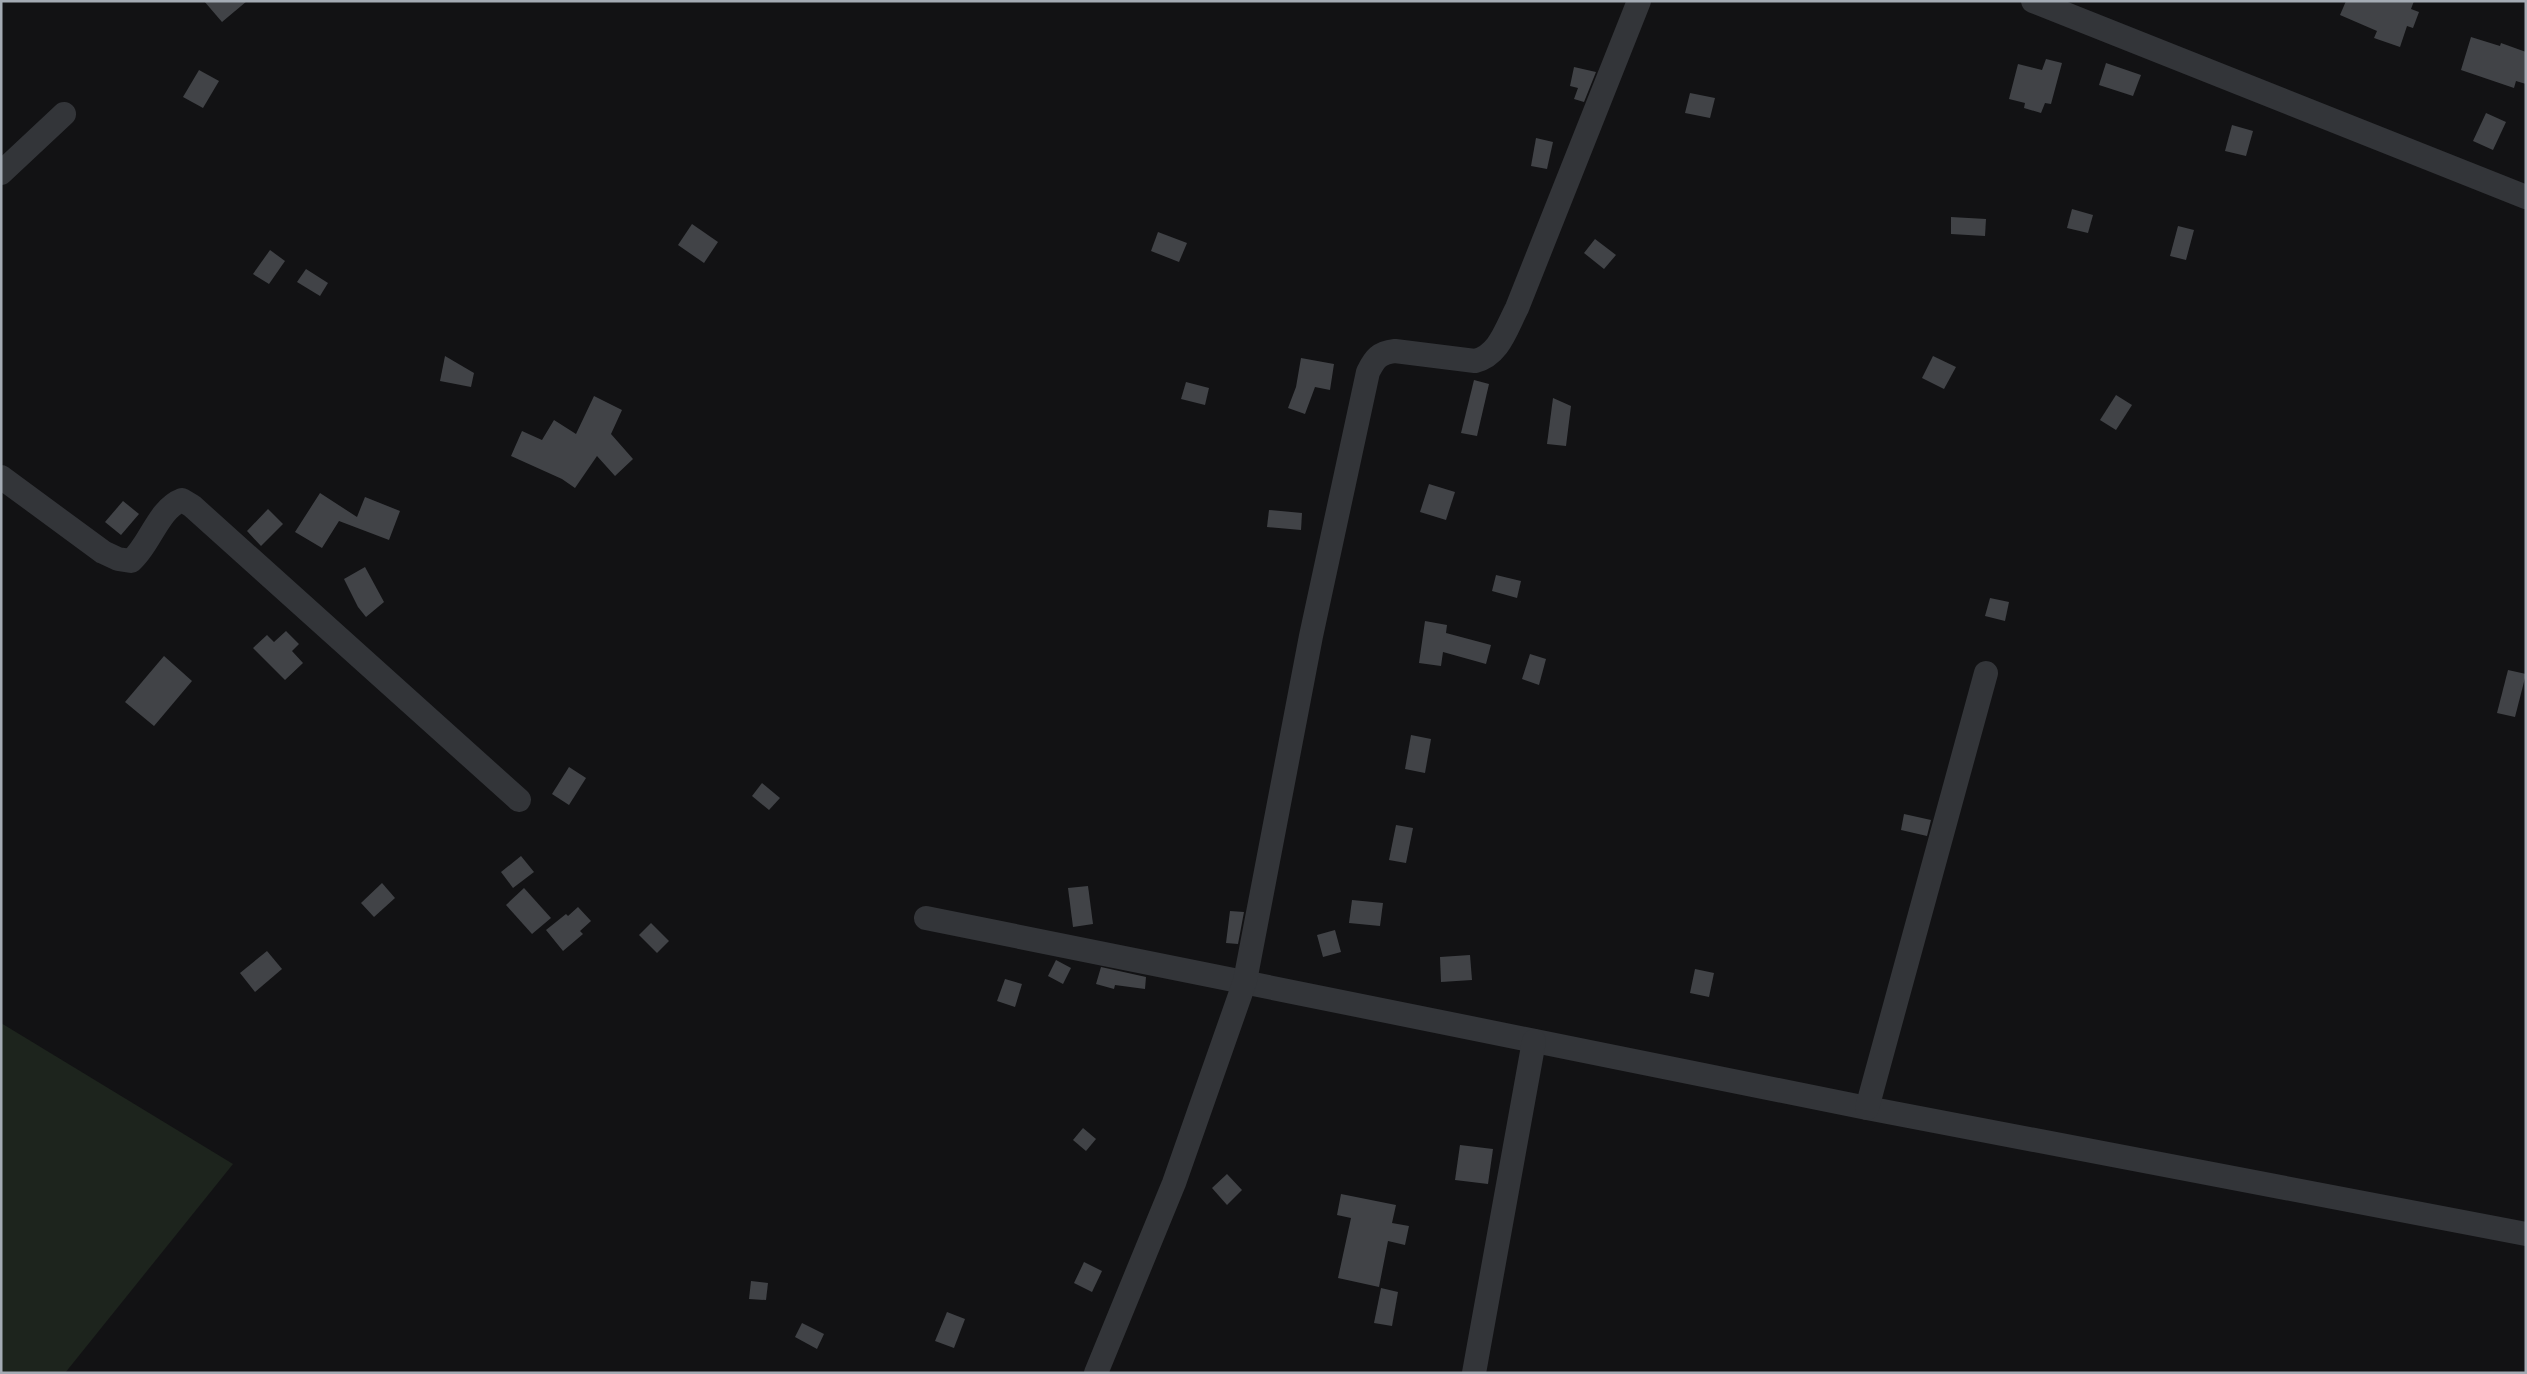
<svg xmlns="http://www.w3.org/2000/svg" width="2527" height="1374" viewBox="0 0 2527 1374" font-family="Commissioner,sans-serif">
  <style>
    .green { fill: #1d241d }
    .building { fill: #414347 }
    .lines { fill: none; stroke-linecap: round; stroke-linejoin: round }
    .street { stroke: #333539; stroke-width: 24 }
  </style>
  <rect width="100%" height="100%" fill="#121214"/>
  <path class="green" d="M 1,1023 L 233,1164 L 65,1373 L 1,1373 Z"/>
  <g class="building">
    <path d="M 204,1 L 247,1 L 222,22 Z"/>
    <path d="M 2346,1 L 2414,1 L 2411,9 L 2419,12 L 2413,28 L 2407,26 L 2400,47 L 2374,38 L 2377,31 L 2340,15 Z"/>
    <path d="M 2471,37 L 2500,46 L 2501,43 L 2526,52 L 2526,84 L 2516,81 L 2514,88 L 2461,70 Z"/>
    <path d="M 2046,59 L 2062,63 L 2051,104 L 2045,103 L 2041,113 L 2024,108 L 2025,103 L 2009,99 L 2018,64 L 2042,70 Z"/>
    <path d="M 2106,63 L 2141,75 L 2133,96 L 2099,85 Z"/>
    <path d="M 1574,67 L 1596,72 L 1584,102 L 1574,99 L 1578,88 L 1570,86 Z"/>
    <path d="M 199,70 L 219,81 L 203,108 L 183,97 Z"/>
    <path d="M 1690,93 L 1715,98 L 1710,118 L 1685,113 Z"/>
    <path d="M 2486,113 L 2506,122 L 2493,150 L 2473,141 Z"/>
    <path d="M 2232,125 L 2253,131 L 2246,156 L 2225,151 Z"/>
    <path d="M 1536,138 L 1553,142 L 1547,169 L 1531,166 Z"/>
    <path d="M 2072,209 L 2093,215 L 2088,233 L 2067,228 Z"/>
    <path d="M 1951,217 L 1986,219 L 1985,236 L 1951,234 Z"/>
    <path d="M 692,224 L 718,242 L 704,263 L 678,245 Z"/>
    <path d="M 2178,226 L 2194,230 L 2186,260 L 2170,256 Z"/>
    <path d="M 1158,232 L 1187,243 L 1179,262 L 1151,251 Z"/>
    <path d="M 1595,239 L 1616,255 L 1604,269 L 1584,253 Z"/>
    <path d="M 270,250 L 285,261 L 269,284 L 253,274 Z"/>
    <path d="M 306,269 L 328,283 L 320,296 L 297,282 Z"/>
    <path d="M 445,356 L 474,373 L 471,387 L 440,381 Z"/>
    <path d="M 1933,356 L 1956,367 L 1944,389 L 1922,378 Z"/>
    <path d="M 1301,358 L 1334,364 L 1330,390 L 1315,387 L 1305,414 L 1288,408 L 1296,387 Z"/>
    <path d="M 1474,380 L 1489,384 L 1477,436 L 1461,433 Z"/>
    <path d="M 1186,382 L 1209,388 L 1205,405 L 1181,399 Z"/>
    <path d="M 2116,395 L 2132,405 L 2116,430 L 2100,420 Z"/>
    <path d="M 594,396 L 622,410 L 611,434 L 633,459 L 615,476 L 597,456 L 575,488 L 562,479 L 511,456 L 522,431 L 542,440 L 554,420 L 576,434 Z"/>
    <path d="M 1553,398 L 1571,406 L 1566,446 L 1547,444 Z"/>
    <path d="M 1429,484 L 1455,492 L 1446,520 L 1420,512 Z"/>
    <path d="M 320,493 L 357,517 L 365,497 L 400,511 L 389,540 L 339,521 L 322,548 L 295,532 Z"/>
    <path d="M 123,501 L 139,514 L 121,535 L 105,522 Z"/>
    <path d="M 268,509 L 283,524 L 261,546 L 247,531 Z"/>
    <path d="M 1269,510 L 1302,513 L 1301,530 L 1267,527 Z"/>
    <path d="M 365,567 L 384,602 L 366,617 L 358,607 L 344,579 Z"/>
    <path d="M 1496,575 L 1521,581 L 1517,598 L 1492,591 Z"/>
    <path d="M 1990,598 L 2009,602 L 2005,621 L 1985,616 Z"/>
    <path d="M 1425,621 L 1447,625 L 1446,633 L 1491,645 L 1486,664 L 1443,652 L 1441,666 L 1419,663 Z"/>
    <path d="M 286,631 L 299,644 L 292,651 L 303,663 L 285,680 L 253,648 L 267,635 L 274,642 Z"/>
    <path d="M 1530,654 L 1546,659 L 1539,685 L 1522,679 Z"/>
    <path d="M 164,656 L 192,681 L 154,726 L 125,702 Z"/>
    <path d="M 2508,670 L 2526,674 L 2515,717 L 2497,713 Z"/>
    <path d="M 1411,735 L 1431,739 L 1425,773 L 1405,769 Z"/>
    <path d="M 569,767 L 586,778 L 569,805 L 552,794 Z"/>
    <path d="M 762,783 L 780,798 L 769,810 L 752,796 Z"/>
    <path d="M 1904,814 L 1931,820 L 1927,836 L 1901,830 Z"/>
    <path d="M 1396,825 L 1413,828 L 1406,863 L 1389,860 Z"/>
    <path d="M 521,856 L 534,872 L 513,888 L 501,872 Z"/>
    <path d="M 382,883 L 395,898 L 374,917 L 361,903 Z"/>
    <path d="M 1088,886 L 1093,924 L 1073,927 L 1068,888 Z"/>
    <path d="M 524,888 L 551,918 L 532,934 L 506,905 Z"/>
    <path d="M 1352,900 L 1383,903 L 1380,926 L 1349,923 Z"/>
    <path d="M 578,907 L 591,921 L 580,931 L 583,934 L 563,951 L 546,930 L 566,914 L 568,916 Z"/>
    <path d="M 1230,911 L 1244,912 L 1238,944 L 1226,943 Z"/>
    <path d="M 651,923 L 669,941 L 657,953 L 639,935 Z"/>
    <path d="M 1335,930 L 1341,952 L 1323,957 L 1317,935 Z"/>
    <path d="M 267,951 L 282,969 L 255,992 L 240,973 Z"/>
    <path d="M 1470,955 L 1472,980 L 1441,982 L 1440,957 Z"/>
    <path d="M 1056,960 L 1071,968 L 1063,984 L 1048,976 Z"/>
    <path d="M 1101,967 L 1146,977 L 1145,989 L 1115,985 L 1114,989 L 1096,984 Z"/>
    <path d="M 1695,969 L 1714,973 L 1709,997 L 1690,993 Z"/>
    <path d="M 1005,979 L 1022,984 L 1015,1007 L 997,1001 Z"/>
    <path d="M 1083,1128 L 1096,1139 L 1086,1151 L 1073,1140 Z"/>
    <path d="M 1460,1145 L 1493,1149 L 1488,1184 L 1455,1180 Z"/>
    <path d="M 1227,1174 L 1242,1190 L 1227,1205 L 1212,1188 Z"/>
    <path d="M 1341,1194 L 1396,1205 L 1392,1223 L 1409,1226 L 1405,1245 L 1388,1241 L 1379,1287 L 1338,1278 L 1351,1218 L 1337,1215 Z"/>
    <path d="M 1084,1262 L 1102,1271 L 1092,1292 L 1074,1283 Z"/>
    <path d="M 751,1281 L 768,1283 L 766,1300 L 749,1299 Z"/>
    <path d="M 1381,1288 L 1398,1292 L 1392,1326 L 1374,1323 Z"/>
    <path d="M 947,1312 L 965,1319 L 954,1348 L 935,1341 Z"/>
    <path d="M 802,1323 L 824,1334 L 817,1349 L 795,1337 Z"/>
  </g>
  <g class="lines">
    <g class="street">
      <path d="M 2033,1 L 2526,197"/>
      <path d="M 1,173 L 64,114"/>
      <path d="M 1,477 L 103,552 L 118,559 L 131,561 C 150,545 158,509 182,500 L 192,506 L 519,800"/>
      <path d="M 926,918 L 1867,1108 L 2526,1234"/>
      <path d="M 1867,1108 L 1986,673"/>
      <path d="M 1096,1373 L 1174,1183 L 1245,981 L 1311,636 L 1368,372 C 1375,358 1379,353 1395,351 L 1475,361 C 1499,355 1506,329 1517,308 L 1639,1"/>
      <path d="M 1474,1373 L 1534,1041"/>
    </g>
  </g>
  <rect width="2527" height="1374" fill="none" stroke="#a4abb4" stroke-width="5"/>
</svg>
